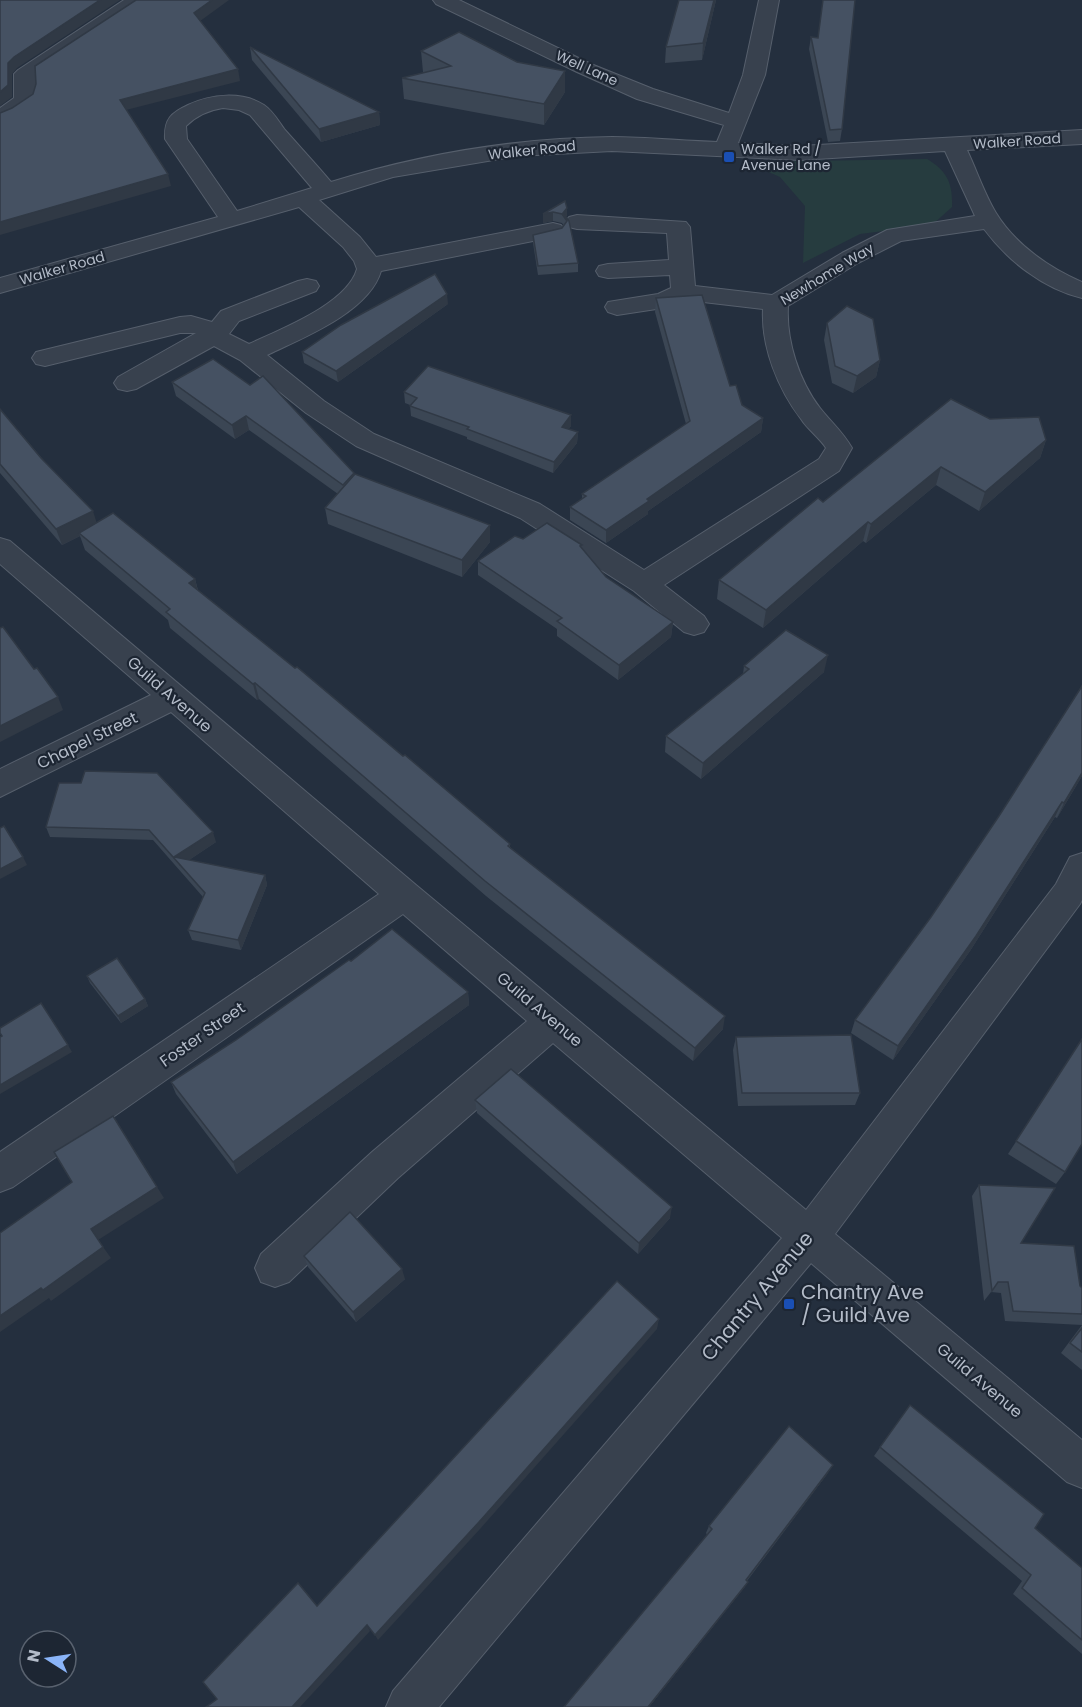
<svg xmlns="http://www.w3.org/2000/svg" width="1082" height="1707" viewBox="0 0 1082 1707" font-family="Poppins,sans-serif">
  <style>
    .green { fill: #263c3f }
    .lines { fill: none; stroke-linecap: round; stroke-linejoin: round }
    .minor-casing { stroke: #565f6c; stroke-width: 2 }
    .minor { fill: #38414e; fill-rule: evenodd }
    .wall { fill: #3b4654 }
    .shaded-wall { fill: #303945 }
    .building { fill: #455162; stroke: #303945; stroke-width: 1.5 }
    .transit-dot { fill: #1a4fb4; stroke: #1d2633; stroke-width: 2 }
    .labels { text-anchor: middle; stroke-width: 4.5; stroke-linejoin: round; paint-order: stroke }
    .far-street-label { font-size: 14px; fill: #b4bcc9; stroke: #1d2633 }
    .far-poi-label { font-size: 14px; fill: #b4bcc9; stroke: #1d2633; text-anchor: start }
    .street-label { font-size: 16px; fill: #b4bcc9; stroke: #1d2633 }
    .near-poi-label { font-size: 20px; fill: #b4bcc9; stroke: #1d2633; text-anchor: start }
    .near-street-label { font-size: 20px; fill: #b4bcc9; stroke: #1d2633 }
  </style>
  <rect width="100%" height="100%" fill="#242f3e"/>
  <path class="green" d="M 927,159 C 947,171 953,183 952,207 L 932,225 L 860,234 L 803,263 L 805,206 L 780,177 L 745,162 Z"/>
  <g class="lines">
    <g class="minor-casing">
      <g id="minor">
        <path d="M 124,0 L 148,0 L 145,4 L 36,76 C 36,83 38,94 36,101 C 33,109 8,122 0,124 L 0,108 L 14,98 L 14,74 L 18,70 Z"/>
        <path d="M 433,0 L 459,0 L 591,64 L 653,89 L 729,113 L 743,75 L 759,0 L 779,0 L 765,75 L 738,143 L 800,146 L 1082,130 L 1082,144 L 967,150 C 977,171 984,193 996,213 C 1015,244 1049,268 1082,282 L 1082,298 C 1043,289 1007,260 984,229 L 901,241 L 858,263 L 788,306 C 786,340 799,381 820,408 C 831,422 843,432 852,448 L 839,471 L 664,585 L 704,616 L 709,624 L 704,632 L 694,635 L 684,632 L 634,591 L 520,518 L 356,446 L 306,413 L 240,360 L 214,346 L 136,389 L 127,391 L 118,389 L 114,383 L 118,377 L 196,333 L 180,333 L 45,366 L 36,364 L 32,358 L 36,352 L 180,317 L 191,316 L 212,322 L 221,311 L 298,281 L 307,279 L 316,281 L 319,286 L 316,291 L 239,321 L 229,334 L 249,344 C 281,329 347,304 357,269 L 354,261 L 343,247 L 299,207 L 0,293 L 0,278 L 218,217 L 165,139 C 164,119 171,113 188,105 C 211,94 242,91 264,105 C 273,111 279,122 285,130 C 300,147 316,164 331,182 C 421,154 517,138 612,137 C 647,137 682,141 717,142 L 724,125 L 637,99 L 577,72 L 436,4 ZM 223,108 L 239,110 L 250,115 L 312,188 L 237,211 L 187,139 L 186,126 C 196,116 209,110 223,108 ZM 612,151 L 800,160 L 945,151 L 975,216 L 887,230 L 842,253 L 772,295 L 695,286 L 690,227 L 686,222 L 577,215 L 569,217 L 565,222 L 569,227 L 577,229 L 667,233 L 669,260 L 608,264 L 599,266 L 596,271 L 599,276 L 608,278 L 670,275 L 671,288 L 658,294 L 608,302 L 605,307 L 608,312 L 617,315 L 663,308 L 686,300 L 763,309 C 761,347 778,389 801,419 C 808,430 819,437 826,448 L 819,459 L 644,570 L 540,504 L 374,434 L 324,401 L 267,355 C 303,338 369,312 381,271 L 553,237 L 561,235 L 565,230 L 561,225 L 553,223 L 376,257 L 360,237 L 319,200 L 393,177 L 518,156 Z"/>
        <path d="M 0,538 L 10,541 L 416,885 L 806,1210 L 1056,884 L 1070,857 L 1082,853 L 1082,900 L 1080,904 L 835,1234 L 1082,1440 L 1082,1488 L 1067,1482 L 811,1263 L 439,1707 L 386,1707 L 393,1691 L 782,1238 L 553,1043 L 398,1178 L 289,1282 L 275,1287 L 261,1282 L 255,1268 L 261,1254 L 372,1152 L 527,1021 L 403,914 L 13,1187 L 0,1192 L 0,1152 L 379,894 L 171,712 L 0,797 L 0,769 L 151,695 L 0,564 Z"/>
      </g>
    </g>
    <use href="#minor" class="minor"/>
  </g>
  <g class="wall">
    <path d="M 679,0 L 716,0 L 702,60 L 665,63 L 666,47 Z"/>
    <path d="M 811,37 L 842,129 L 840,141 L 828,142 L 809,49 Z"/>
    <path d="M 250,47 L 379,112 L 380,125 L 321,142 L 252,60 Z"/>
    <path d="M 421,51 L 565,92 L 544,125 L 404,99 L 402,78 L 424,73 L 423,72 Z"/>
    <path d="M 565,201 L 566,217 L 578,263 L 578,272 L 538,275 L 533,243 L 533,235 L 562,228 L 564,226 L 562,223 L 553,221 L 543,223 L 543,214 Z"/>
    <path d="M 656,298 L 730,386 L 742,405 L 763,418 L 761,432 L 648,511 L 648,514 L 606,543 L 570,520 L 570,507 L 582,499 L 582,494 L 686,424 L 655,312 Z"/>
    <path d="M 448,304 L 338,382 L 304,363 L 302,352 Z"/>
    <path d="M 827,323 L 880,360 L 876,377 L 853,393 L 832,383 L 824,340 Z"/>
    <path d="M 213,359 L 354,473 L 354,476 L 490,542 L 462,577 L 328,524 L 325,508 L 338,494 L 249,430 L 235,439 L 176,396 L 172,382 Z"/>
    <path d="M 404,392 L 571,415 L 571,426 L 568,429 L 578,432 L 577,443 L 553,473 L 467,439 L 467,437 L 411,416 L 410,405 L 405,403 Z"/>
    <path d="M 0,409 L 97,523 L 195,579 L 198,590 L 403,756 L 510,844 L 510,847 L 723,1029 L 693,1061 L 486,896 L 259,699 L 257,700 L 170,628 L 168,620 L 85,550 L 80,536 L 62,545 L 0,473 Z"/>
    <path d="M 990,419 L 1046,440 L 1040,458 L 979,511 L 936,485 L 866,543 L 863,541 L 763,628 L 717,599 L 719,580 L 823,502 Z"/>
    <path d="M 523,539 L 582,548 L 606,577 L 673,622 L 671,637 L 618,680 L 557,636 L 557,629 L 478,575 L 478,561 Z"/>
    <path d="M 744,666 L 824,672 L 701,779 L 665,752 L 666,736 L 743,674 Z"/>
    <path d="M 1082,685 L 1082,776 L 1057,818 L 1055,817 L 970,951 L 893,1060 L 851,1033 L 855,1020 L 931,917 L 999,816 L 1080,690 Z"/>
    <path d="M 59,783 L 216,842 L 189,860 L 265,875 L 267,885 L 241,950 L 192,940 L 188,930 L 203,897 L 153,840 L 50,837 L 46,827 Z"/>
    <path d="M 351,961 L 468,992 L 469,1005 L 237,1174 L 176,1094 L 171,1082 L 236,1040 Z"/>
    <path d="M 87,976 L 145,999 L 148,1006 L 121,1023 L 90,983 Z"/>
    <path d="M 736,1037 L 860,1093 L 855,1105 L 738,1106 L 733,1050 Z"/>
    <path d="M 1082,1039 L 1065,1172 L 1056,1184 L 1008,1154 Z"/>
    <path d="M 475,1100 L 670,1218 L 638,1254 L 477,1113 Z"/>
    <path d="M 979,1185 L 1021,1243 L 1082,1288 L 1082,1325 L 1005,1321 L 1001,1293 L 991,1292 L 984,1301 L 972,1196 Z"/>
    <path d="M 304,1256 L 405,1279 L 356,1322 L 308,1267 Z"/>
    <path d="M 1082,1325 L 1082,1370 L 1061,1353 Z"/>
    <path d="M 910,1405 L 1035,1528 L 1082,1568 L 1082,1654 L 1013,1594 L 1022,1581 L 874,1456 Z"/>
    <path d="M 828,1473 L 747,1581 L 748,1582 L 744,1588 L 649,1707 L 564,1707 L 707,1535 L 706,1533 L 709,1526 Z"/>
  </g>
  <g class="shaded-wall">
    <path d="M 100,0 L 120,0 L 17,68 L 12,74 L 12,97 L 0,106 L 0,92 L 8,63 L 14,57 Z"/>
    <path d="M 212,0 L 229,0 L 196,24 L 194,13 Z"/>
    <path d="M 714,0 L 716,0 L 702,60 L 703,43 Z"/>
    <path d="M 238,69 L 240,81 L 122,111 L 120,100 Z"/>
    <path d="M 565,71 L 565,92 L 544,125 L 544,104 Z"/>
    <path d="M 379,112 L 380,125 L 321,142 L 319,129 Z"/>
    <path d="M 168,174 L 171,186 L 0,235 L 0,222 Z"/>
    <path d="M 567,208 L 567,216 L 565,218 L 563,213 Z"/>
    <path d="M 553,212 L 553,221 L 543,223 L 543,214 Z"/>
    <path d="M 447,294 L 448,304 L 338,382 L 336,371 Z"/>
    <path d="M 880,360 L 876,377 L 853,393 L 857,376 Z"/>
    <path d="M 571,415 L 571,426 L 562,437 L 562,427 Z"/>
    <path d="M 246,416 L 249,430 L 235,439 L 232,425 Z"/>
    <path d="M 763,418 L 761,432 L 648,511 L 648,514 L 606,543 L 606,530 L 647,499 Z"/>
    <path d="M 578,432 L 577,443 L 553,473 L 554,462 Z"/>
    <path d="M 1046,440 L 1040,458 L 979,511 L 985,492 Z"/>
    <path d="M 941,467 L 936,485 L 866,543 L 871,524 Z"/>
    <path d="M 93,511 L 98,527 L 79,533 L 80,536 L 62,545 L 56,529 Z"/>
    <path d="M 868,522 L 863,541 L 763,628 L 766,610 Z"/>
    <path d="M 490,525 L 490,542 L 462,577 L 462,560 Z"/>
    <path d="M 195,579 L 199,596 L 189,583 Z"/>
    <path d="M 673,622 L 671,637 L 618,680 L 619,665 Z"/>
    <path d="M 828,655 L 824,672 L 701,779 L 703,763 Z"/>
    <path d="M 255,683 L 259,699 L 257,700 L 253,684 Z"/>
    <path d="M 58,697 L 63,710 L 0,742 L 0,726 Z"/>
    <path d="M 1082,773 L 1082,776 L 1057,818 L 1064,803 Z"/>
    <path d="M 1062,802 L 1055,817 L 970,951 L 893,1060 L 898,1046 Z"/>
    <path d="M 213,832 L 216,842 L 180,866 L 174,857 Z"/>
    <path d="M 23,857 L 27,865 L 0,879 L 0,869 Z"/>
    <path d="M 265,875 L 267,885 L 241,950 L 238,940 Z"/>
    <path d="M 468,992 L 469,1005 L 237,1174 L 233,1162 Z"/>
    <path d="M 145,999 L 148,1006 L 121,1023 L 118,1016 Z"/>
    <path d="M 725,1016 L 723,1029 L 693,1061 L 695,1048 Z"/>
    <path d="M 68,1045 L 72,1052 L 0,1094 L 0,1085 Z"/>
    <path d="M 157,1187 L 164,1198 L 98,1240 L 91,1229 Z"/>
    <path d="M 672,1207 L 670,1218 L 638,1254 L 639,1243 Z"/>
    <path d="M 103,1247 L 111,1258 L 51,1301 L 49,1298 L 0,1332 L 0,1316 Z"/>
    <path d="M 402,1269 L 405,1279 L 356,1322 L 353,1312 Z"/>
    <path d="M 659,1319 L 657,1329 L 480,1529 L 378,1640 L 375,1635 Z"/>
    <path d="M 833,1465 L 828,1473 L 742,1586 L 746,1580 Z"/>
    <path d="M 748,1582 L 649,1707 L 648,1707 Z"/>
    <path d="M 367,1625 L 370,1631 L 300,1707 L 292,1707 Z"/>
  </g>
  <g class="building">
    <path d="M 0,0 L 100,0 L 14,57 L 8,63 L 8,85 L 0,92 Z"/>
    <path d="M 136,0 L 212,0 L 194,13 L 238,69 L 120,100 L 168,174 L 0,222 L 0,113 L 12,108 L 33,94 L 36,84 L 35,66 Z"/>
    <path d="M 679,0 L 714,0 L 703,43 L 666,47 Z"/>
    <path d="M 823,0 L 855,0 L 842,129 L 830,130 L 811,37 L 818,38 Z"/>
    <path d="M 459,32 L 517,62 L 565,71 L 544,104 L 402,78 L 451,66 L 421,51 Z"/>
    <path d="M 250,47 L 379,112 L 319,129 Z"/>
    <path d="M 565,201 L 567,208 L 563,213 L 569,221 L 578,263 L 538,266 L 533,235 L 562,228 L 567,221 L 562,214 L 553,212 L 543,214 Z"/>
    <path d="M 435,274 L 447,294 L 336,371 L 302,352 L 341,325 Z"/>
    <path d="M 702,295 L 730,386 L 736,385 L 742,405 L 763,418 L 647,499 L 649,501 L 606,530 L 570,507 L 586,496 L 582,494 L 690,421 L 656,298 Z"/>
    <path d="M 847,306 L 873,319 L 880,360 L 857,376 L 835,366 L 827,323 Z"/>
    <path d="M 213,359 L 250,385 L 263,376 L 354,473 L 343,485 L 246,416 L 232,425 L 172,382 Z"/>
    <path d="M 428,366 L 571,415 L 562,427 L 578,432 L 554,462 L 467,429 L 469,427 L 410,406 L 417,398 L 404,392 Z"/>
    <path d="M 951,399 L 990,419 L 1039,417 L 1046,440 L 985,492 L 941,467 L 871,524 L 868,522 L 766,610 L 719,580 L 818,498 L 823,502 Z"/>
    <path d="M 0,409 L 41,458 L 93,511 L 56,529 L 0,464 Z"/>
    <path d="M 355,474 L 490,525 L 462,560 L 325,508 Z"/>
    <path d="M 113,513 L 195,579 L 189,583 L 295,668 L 297,667 L 403,756 L 405,755 L 510,844 L 508,846 L 725,1016 L 695,1048 L 485,881 L 255,683 L 253,684 L 166,612 L 170,609 L 79,533 Z"/>
    <path d="M 547,523 L 582,545 L 580,546 L 606,577 L 673,622 L 619,665 L 557,621 L 562,618 L 478,561 L 515,536 L 523,539 Z"/>
    <path d="M 3,627 L 34,669 L 37,668 L 58,697 L 0,726 L 0,628 Z"/>
    <path d="M 786,630 L 828,655 L 703,763 L 666,736 L 749,669 L 744,666 Z"/>
    <path d="M 1082,686 L 1082,773 L 1064,803 L 1062,802 L 976,936 L 898,1046 L 855,1020 L 931,917 L 999,816 Z"/>
    <path d="M 85,771 L 157,773 L 213,832 L 174,857 L 265,875 L 238,940 L 188,930 L 205,893 L 149,830 L 46,827 L 59,783 L 81,783 Z"/>
    <path d="M 4,826 L 23,857 L 0,869 L 0,828 Z"/>
    <path d="M 392,929 L 468,992 L 233,1162 L 171,1082 L 236,1040 L 349,960 L 351,961 Z"/>
    <path d="M 117,958 L 145,999 L 118,1016 L 87,976 Z"/>
    <path d="M 41,1003 L 68,1045 L 0,1085 L 0,1037 L 2,1036 L 0,1033 L 0,1028 Z"/>
    <path d="M 851,1035 L 860,1093 L 742,1093 L 736,1037 Z"/>
    <path d="M 1082,1039 L 1082,1144 L 1065,1172 L 1016,1141 Z"/>
    <path d="M 511,1069 L 672,1207 L 639,1243 L 475,1100 Z"/>
    <path d="M 113,1116 L 157,1187 L 91,1229 L 103,1247 L 43,1290 L 41,1288 L 0,1316 L 0,1233 L 72,1182 L 54,1152 Z"/>
    <path d="M 979,1185 L 1055,1188 L 1021,1243 L 1074,1246 L 1080,1286 L 1082,1288 L 1082,1314 L 1013,1311 L 1008,1282 L 998,1282 L 992,1291 Z"/>
    <path d="M 350,1212 L 402,1269 L 353,1312 L 304,1256 Z"/>
    <path d="M 617,1281 L 659,1319 L 479,1522 L 375,1635 L 367,1625 L 292,1707 L 206,1707 L 217,1699 L 203,1682 L 298,1583 L 317,1606 Z"/>
    <path d="M 1082,1328 L 1082,1352 L 1070,1343 Z"/>
    <path d="M 910,1405 L 1044,1514 L 1035,1528 L 1082,1568 L 1082,1640 L 1022,1588 L 1031,1575 L 880,1447 Z"/>
    <path d="M 789,1426 L 833,1465 L 746,1580 L 748,1582 L 648,1707 L 564,1707 L 712,1529 L 709,1526 Z"/>
  </g>
  <g class="transit-dot">
    <rect x="723" y="151" width="12" height="12" rx="3"/>
    <rect x="783" y="1298" width="12" height="12" rx="3"/>
  </g>
  <g class="labels">
    <g class="far-street-label">
      <text transform="translate(587 68) rotate(24)" y="5">Well Lane</text>
      <text transform="translate(1017 141) rotate(-4)" y="5">Walker Road</text>
      <text transform="translate(532 150) rotate(-6)" y="5">Walker Road</text>
      <text transform="translate(62 268) rotate(-16)" y="5">Walker Road</text>
      <text transform="translate(827 274) rotate(-31)" y="5">Newhome Way</text>
    </g>
    <g class="far-poi-label">
      <text x="741" y="154">Walker Rd /<tspan x="741" dy="16">Avenue Lane</tspan></text>
    </g>
    <g class="street-label">
      <text transform="translate(170 694) rotate(41)" y="6">Guild Avenue</text>
      <text transform="translate(87 740) rotate(-26)" y="6">Chapel Street</text>
      <text transform="translate(540 1009) rotate(40)" y="6">Guild Avenue</text>
      <text transform="translate(202 1034) rotate(-35)" y="6">Foster Street</text>
      <text transform="translate(980 1380) rotate(40)" y="6">Guild Avenue</text>
    </g>
    <g class="near-poi-label">
      <text x="801" y="1299">Chantry Ave<tspan x="801" dy="23">/ Guild Ave</tspan></text>
    </g>
    <g class="near-street-label">
      <text transform="translate(757 1296) rotate(-50)" y="7">Chantry Avenue</text>
    </g>
  </g>
  <g transform="translate(48 1659) rotate(282)"><circle r="28" fill="#1d2633" stroke="#59626f" stroke-width="1.5"/>
  <path d="M0-4.5L10 22L0 15L-10 22Z" fill="#8ab4f8"/>
  <text y="-9" font-size="16" font-weight="bold" text-anchor="middle" fill="#b4bcc9">N</text>
  </g>
</svg>
